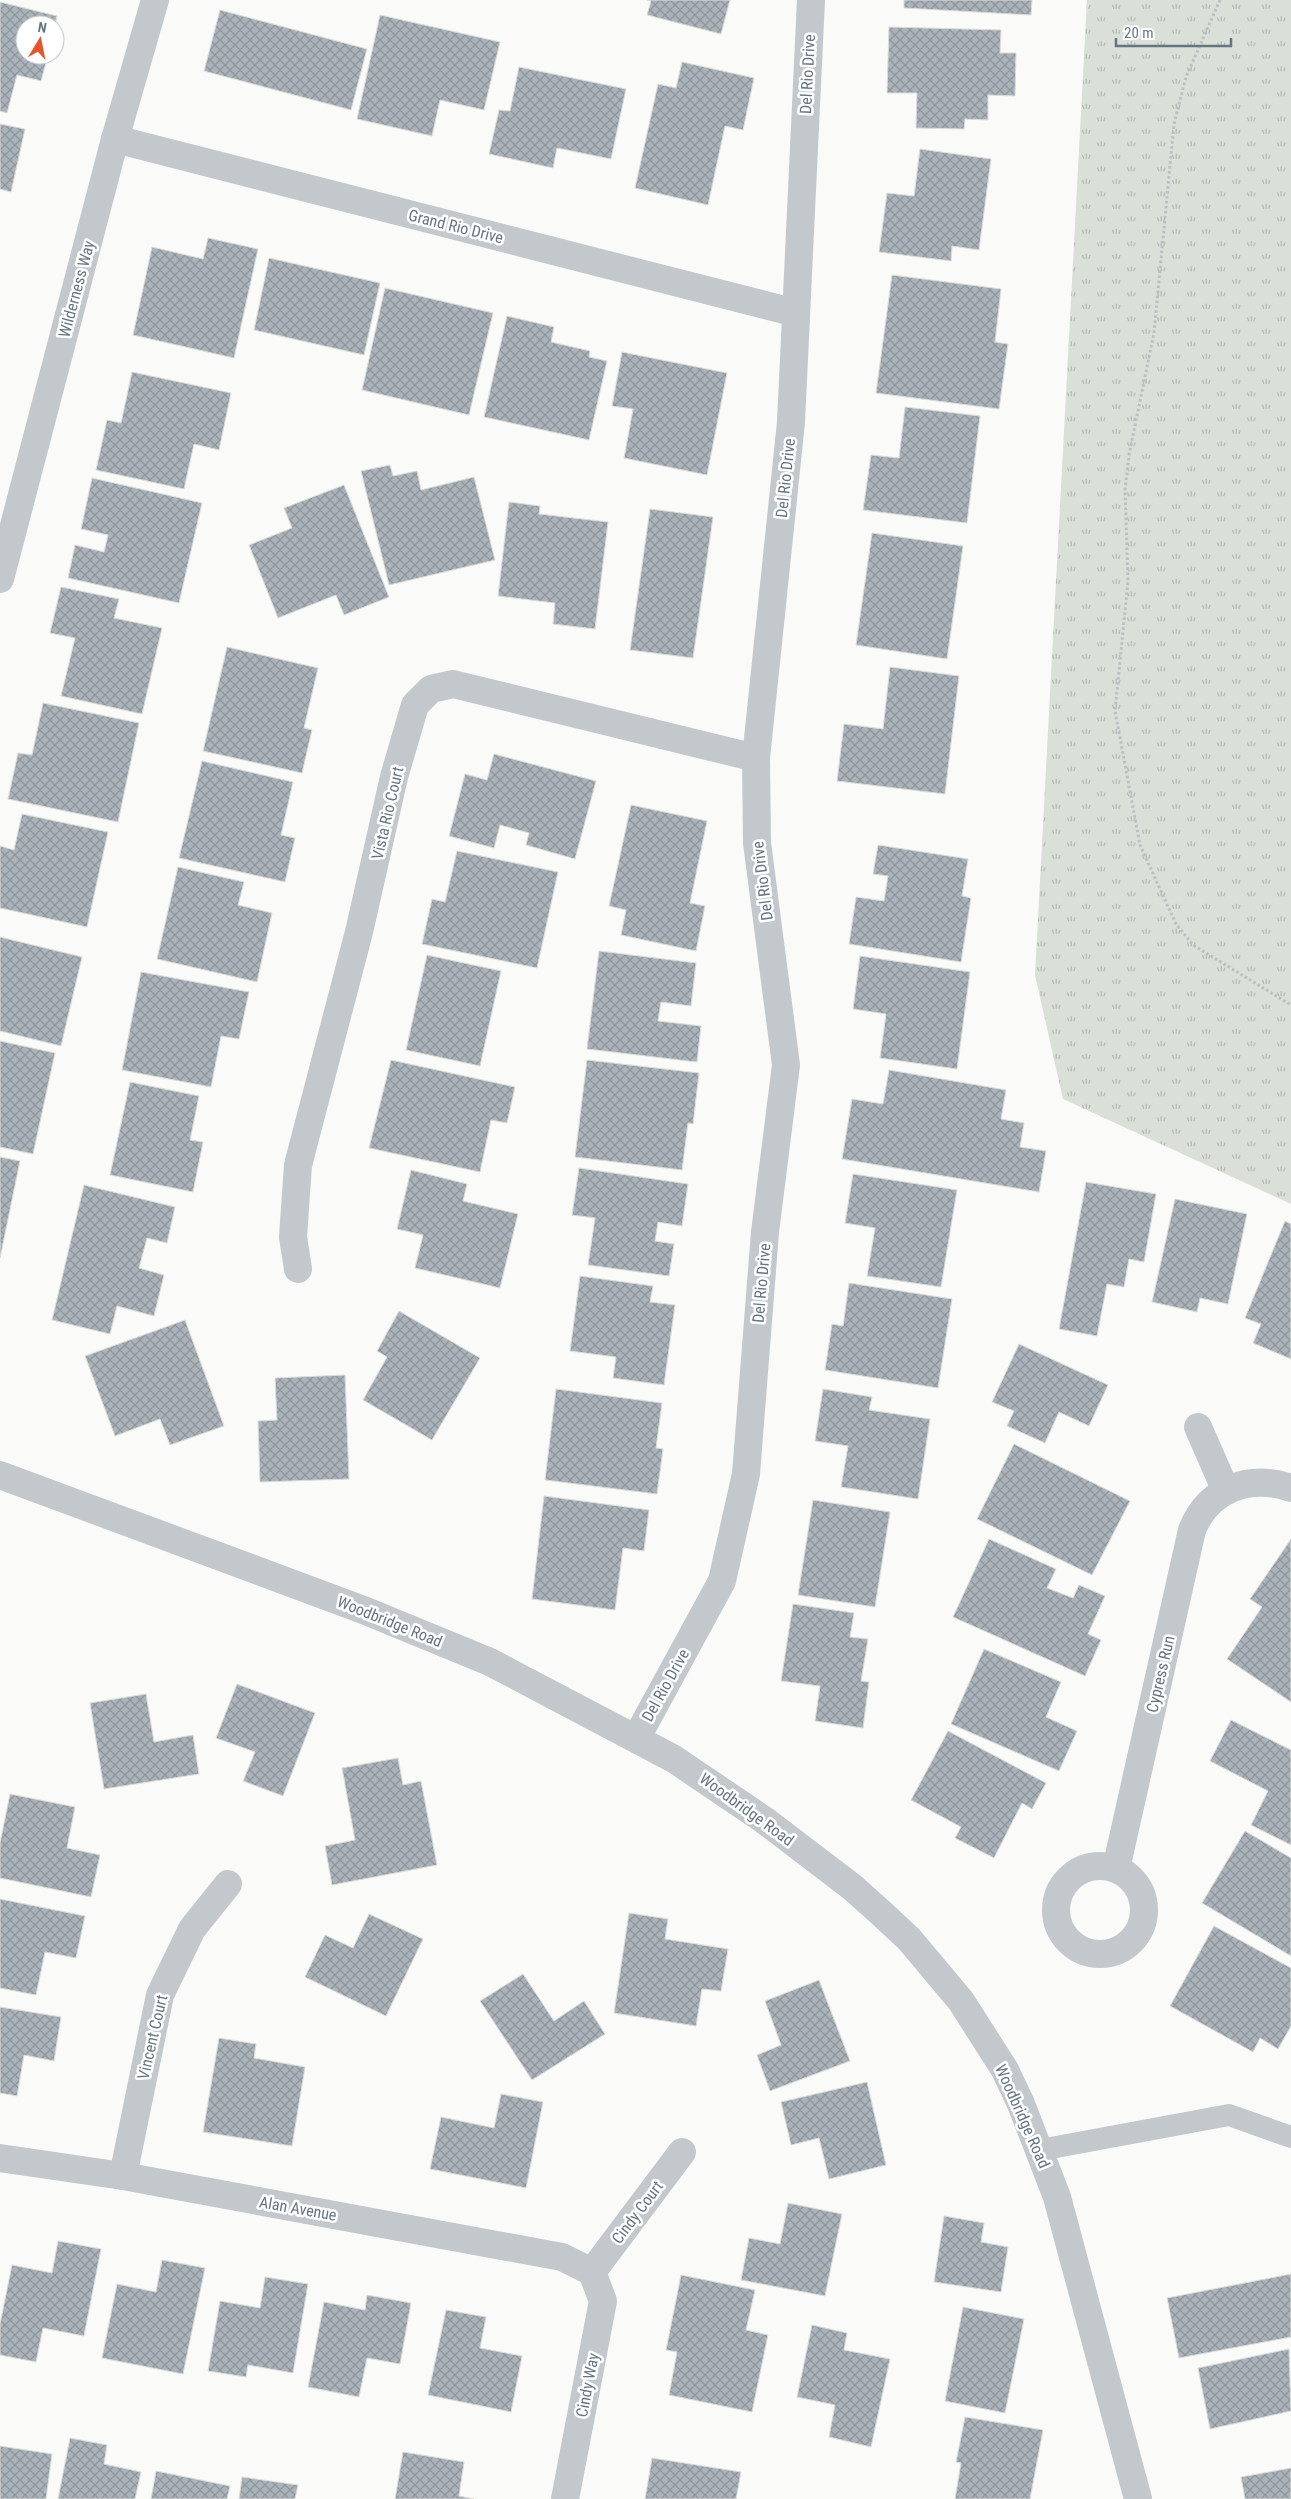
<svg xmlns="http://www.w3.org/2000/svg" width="1291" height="2499" viewBox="0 0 1291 2499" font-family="'Roboto Condensed',sans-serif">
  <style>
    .grass { fill: url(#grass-tufts) }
    .building { fill: url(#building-cross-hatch); stroke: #dcdcda }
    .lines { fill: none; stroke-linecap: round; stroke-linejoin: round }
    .path { stroke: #bbbfc2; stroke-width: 3; stroke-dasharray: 2.5 2.5; stroke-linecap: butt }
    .service { stroke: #c3c8cc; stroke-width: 22 }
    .minor { stroke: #c3c8cc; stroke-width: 28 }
    .tertiary { stroke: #c3c8cc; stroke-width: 28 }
    .labels { text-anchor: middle; stroke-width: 5; stroke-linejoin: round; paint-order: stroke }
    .street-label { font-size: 16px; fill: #657683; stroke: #fff }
  </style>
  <defs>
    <pattern id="grass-tufts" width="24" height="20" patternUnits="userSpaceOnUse" patternTransform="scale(1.25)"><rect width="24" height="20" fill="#dadfd7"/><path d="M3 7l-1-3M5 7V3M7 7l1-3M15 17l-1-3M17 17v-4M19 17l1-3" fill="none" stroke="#b4b9b4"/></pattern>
    <pattern id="building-cross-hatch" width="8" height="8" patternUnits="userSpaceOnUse" patternTransform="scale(1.25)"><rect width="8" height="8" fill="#aab3b9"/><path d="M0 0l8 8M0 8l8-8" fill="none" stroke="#8e969c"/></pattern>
  </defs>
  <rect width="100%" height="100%" fill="#fafaf8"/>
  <path class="grass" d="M 1087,0 L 1291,0 L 1291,1204 L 1063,1099 L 1035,975 Z"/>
  <g class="building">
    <path d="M 647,0 L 730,0 L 721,34 L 647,15 L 651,1 Z"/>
    <path d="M 904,0 L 1032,0 L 1031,15 L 904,8 Z"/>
    <path d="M 0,2 L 57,16 L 55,25 L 25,25 L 25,55 L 48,55 L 41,81 L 17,75 L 7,113 L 0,111 Z"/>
    <path d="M 220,10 L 367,49 L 351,110 L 204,71 Z"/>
    <path d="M 380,15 L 500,42 L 484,110 L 440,100 L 432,136 L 357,119 Z"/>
    <path d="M 889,27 L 1001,30 L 1000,53 L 1016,53 L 1015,96 L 988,95 L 988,120 L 965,119 L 964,129 L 916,128 L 917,93 L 887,93 Z"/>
    <path d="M 682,62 L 754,78 L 743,130 L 725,126 L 708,205 L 635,188 L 658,84 L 676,88 Z"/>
    <path d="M 519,67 L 626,89 L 611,159 L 557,148 L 553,168 L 489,154 L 499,110 L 510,111 Z"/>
    <path d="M 0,124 L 25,129 L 11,192 L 0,189 Z"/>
    <path d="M 920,149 L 991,159 L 979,250 L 952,246 L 951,261 L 879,252 L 887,193 L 914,196 Z"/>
    <path d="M 208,238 L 258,249 L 234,358 L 133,335 L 152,247 L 203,259 Z"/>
    <path d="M 269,258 L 380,283 L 364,355 L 254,330 Z"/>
    <path d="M 892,275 L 1001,289 L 995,342 L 1008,344 L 999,409 L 876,393 Z"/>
    <path d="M 385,288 L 493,313 L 469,415 L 362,390 Z"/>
    <path d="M 507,316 L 554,327 L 551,342 L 590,351 L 589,357 L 607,361 L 589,440 L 484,417 Z"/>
    <path d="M 622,352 L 727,373 L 707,475 L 624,458 L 633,409 L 612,406 Z"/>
    <path d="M 132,372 L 231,393 L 219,450 L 194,444 L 184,489 L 96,470 L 107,420 L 121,423 Z"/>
    <path d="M 905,407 L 980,416 L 967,523 L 863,510 L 871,455 L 899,458 Z"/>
    <path d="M 390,465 L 393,476 L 417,471 L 421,490 L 474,477 L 495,560 L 389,585 L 361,471 Z"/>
    <path d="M 92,478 L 202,503 L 179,603 L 68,578 L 75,545 L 104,552 L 108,535 L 81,529 Z"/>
    <path d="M 344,485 L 389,597 L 344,615 L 336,595 L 278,618 L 249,545 L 292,528 L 284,508 Z"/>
    <path d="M 509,502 L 540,506 L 539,514 L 608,522 L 595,629 L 553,624 L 555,603 L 498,596 Z"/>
    <path d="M 650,509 L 713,517 L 693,658 L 630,650 Z"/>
    <path d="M 872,533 L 963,546 L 947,659 L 856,645 Z"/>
    <path d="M 61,587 L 119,599 L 114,618 L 162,628 L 142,714 L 61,696 L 75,638 L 50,633 Z"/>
    <path d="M 227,647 L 318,668 L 304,728 L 312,730 L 302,773 L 203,751 Z"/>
    <path d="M 890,667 L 959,676 L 945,794 L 837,781 L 844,724 L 883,729 Z"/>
    <path d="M 43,703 L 139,723 L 118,822 L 8,799 L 18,753 L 32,755 Z"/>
    <path d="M 494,754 L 596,781 L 575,859 L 526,845 L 529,833 L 500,825 L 494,848 L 449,836 L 465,774 L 487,780 Z"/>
    <path d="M 202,761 L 293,782 L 281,835 L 295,838 L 285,882 L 179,858 Z"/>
    <path d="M 631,805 L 707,821 L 690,903 L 705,906 L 696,951 L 621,935 L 626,910 L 609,906 Z"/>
    <path d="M 22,814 L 108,832 L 87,927 L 0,908 L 0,846 L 14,850 Z"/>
    <path d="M 878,845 L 968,859 L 962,896 L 971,898 L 961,962 L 849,944 L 856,897 L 884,901 L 888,876 L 873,874 Z"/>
    <path d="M 457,851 L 558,872 L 537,968 L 422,944 L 432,899 L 445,902 Z"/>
    <path d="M 178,867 L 244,882 L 238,905 L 272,913 L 257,982 L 157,959 Z"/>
    <path d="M 0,937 L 82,957 L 61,1046 L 0,1031 Z"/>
    <path d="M 599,951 L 696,963 L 691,1006 L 661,1002 L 658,1021 L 701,1026 L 697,1062 L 587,1049 Z"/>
    <path d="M 427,955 L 501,971 L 480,1066 L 406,1050 Z"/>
    <path d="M 860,956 L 970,972 L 957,1069 L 880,1058 L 886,1014 L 853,1009 Z"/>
    <path d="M 141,972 L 249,992 L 239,1039 L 221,1036 L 211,1087 L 122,1070 Z"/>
    <path d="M 0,1041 L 55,1053 L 33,1154 L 0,1147 Z"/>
    <path d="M 391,1060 L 515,1087 L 507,1123 L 491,1120 L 480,1172 L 369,1148 Z"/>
    <path d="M 587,1060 L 699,1073 L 693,1124 L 688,1123 L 682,1170 L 575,1157 Z"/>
    <path d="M 889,1070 L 1006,1090 L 1001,1119 L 1024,1123 L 1020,1147 L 1046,1151 L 1039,1192 L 842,1159 L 852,1099 L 883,1104 Z"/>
    <path d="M 130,1082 L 199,1096 L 190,1140 L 203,1142 L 193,1192 L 110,1175 Z"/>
    <path d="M 0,1157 L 20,1161 L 0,1258 Z"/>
    <path d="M 579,1168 L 688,1184 L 682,1226 L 658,1222 L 655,1241 L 674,1244 L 669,1276 L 588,1265 L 595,1218 L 572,1215 Z"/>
    <path d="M 411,1170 L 467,1184 L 463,1201 L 518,1214 L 500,1288 L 415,1268 L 423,1235 L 397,1229 Z"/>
    <path d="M 853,1174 L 957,1190 L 941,1287 L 867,1276 L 875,1228 L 845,1223 Z"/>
    <path d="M 1086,1182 L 1156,1194 L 1144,1262 L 1129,1259 L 1124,1287 L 1107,1284 L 1097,1336 L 1059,1329 Z"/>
    <path d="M 84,1185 L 175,1207 L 167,1243 L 147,1238 L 139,1268 L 164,1275 L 154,1316 L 117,1306 L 110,1334 L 52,1320 Z"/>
    <path d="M 1175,1199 L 1247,1214 L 1228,1304 L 1200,1298 L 1197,1312 L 1152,1302 Z"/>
    <path d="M 1285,1221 L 1291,1224 L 1291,1359 L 1253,1343 L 1261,1324 L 1245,1318 Z"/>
    <path d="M 580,1276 L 653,1286 L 650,1302 L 675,1305 L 664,1385 L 613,1378 L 616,1357 L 570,1351 Z"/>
    <path d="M 849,1283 L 952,1299 L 938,1388 L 825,1370 L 832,1324 L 843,1326 Z"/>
    <path d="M 399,1311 L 480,1358 L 432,1440 L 363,1400 L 387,1357 L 377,1351 Z"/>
    <path d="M 185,1320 L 224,1426 L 170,1445 L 160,1419 L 115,1436 L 85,1356 Z"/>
    <path d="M 1019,1344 L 1108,1385 L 1089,1426 L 1059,1412 L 1045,1443 L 1007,1426 L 1014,1411 L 992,1402 Z"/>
    <path d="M 345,1375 L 349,1479 L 260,1482 L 258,1421 L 277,1420 L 275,1378 Z"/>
    <path d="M 556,1389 L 662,1403 L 656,1448 L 663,1449 L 657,1494 L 545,1480 Z"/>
    <path d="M 823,1389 L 872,1397 L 869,1410 L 930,1419 L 918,1499 L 841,1487 L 848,1446 L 815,1441 Z"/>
    <path d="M 1014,1444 L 1130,1501 L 1092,1575 L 977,1519 Z"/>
    <path d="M 544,1496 L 649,1510 L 644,1551 L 623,1548 L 615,1610 L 532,1599 Z"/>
    <path d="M 813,1500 L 890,1512 L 875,1607 L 798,1595 Z"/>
    <path d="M 989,1539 L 1056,1569 L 1047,1588 L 1073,1598 L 1079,1585 L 1105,1596 L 1088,1634 L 1101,1640 L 1085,1676 L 953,1617 Z"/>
    <path d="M 1291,1539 L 1291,1702 L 1227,1659 L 1262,1607 L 1250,1599 Z"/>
    <path d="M 793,1604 L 854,1613 L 850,1637 L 868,1639 L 861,1681 L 869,1682 L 863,1728 L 815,1721 L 820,1686 L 781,1681 Z"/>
    <path d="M 984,1649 L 1061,1682 L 1046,1717 L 1077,1731 L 1059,1771 L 951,1724 Z"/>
    <path d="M 237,1684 L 315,1713 L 283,1796 L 243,1781 L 255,1752 L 216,1738 Z"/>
    <path d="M 146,1694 L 154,1742 L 193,1735 L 199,1774 L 104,1789 L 90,1703 Z"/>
    <path d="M 1231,1720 L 1291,1750 L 1291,1845 L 1251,1825 L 1268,1791 L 1210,1761 Z"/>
    <path d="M 948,1731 L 1046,1783 L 1032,1809 L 1022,1803 L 994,1858 L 955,1838 L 961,1827 L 911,1800 Z"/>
    <path d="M 398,1758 L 403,1785 L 421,1781 L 437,1865 L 332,1885 L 325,1846 L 355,1840 L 342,1768 Z"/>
    <path d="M 10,1794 L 75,1807 L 67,1848 L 100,1855 L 91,1897 L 0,1878 L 0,1843 Z"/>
    <path d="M 1245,1831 L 1291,1858 L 1291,1956 L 1202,1903 Z"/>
    <path d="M 0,1899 L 85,1916 L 76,1958 L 45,1952 L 36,1995 L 0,1988 Z"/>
    <path d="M 629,1913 L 668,1919 L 665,1939 L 728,1949 L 721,1991 L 702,1989 L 696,2026 L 614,2013 Z"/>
    <path d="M 369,1914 L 423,1939 L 386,2016 L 305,1977 L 325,1935 L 353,1948 Z"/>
    <path d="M 1214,1926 L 1291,1968 L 1291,2026 L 1278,2049 L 1260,2038 L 1253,2052 L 1170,2006 Z"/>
    <path d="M 523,1974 L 554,2021 L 584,2001 L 605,2034 L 532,2080 L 480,2001 Z"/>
    <path d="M 819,1980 L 850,2061 L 770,2091 L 757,2055 L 781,2045 L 765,2001 Z"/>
    <path d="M 0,2007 L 61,2017 L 54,2061 L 24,2055 L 17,2096 L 0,2093 Z"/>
    <path d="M 219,2038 L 256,2044 L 254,2058 L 305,2067 L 292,2146 L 203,2132 Z"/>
    <path d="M 867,2082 L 886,2165 L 829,2179 L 819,2138 L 791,2145 L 781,2102 Z"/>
    <path d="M 501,2094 L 543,2102 L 526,2188 L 430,2169 L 441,2117 L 494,2128 Z"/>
    <path d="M 788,2203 L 842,2214 L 825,2296 L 741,2280 L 749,2238 L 780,2244 Z"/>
    <path d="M 944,2216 L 984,2223 L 981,2242 L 1008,2247 L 1001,2292 L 934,2282 Z"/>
    <path d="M 58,2241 L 101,2249 L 84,2336 L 43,2328 L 36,2362 L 0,2355 L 0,2324 L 12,2265 L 52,2273 Z"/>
    <path d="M 162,2260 L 205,2268 L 183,2374 L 102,2358 L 117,2284 L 156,2292 Z"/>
    <path d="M 1291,2274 L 1291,2337 L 1179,2358 L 1167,2298 Z"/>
    <path d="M 681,2275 L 755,2290 L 746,2330 L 768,2335 L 752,2412 L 669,2395 L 677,2352 L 666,2350 Z"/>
    <path d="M 265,2277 L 308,2284 L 293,2373 L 248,2365 L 246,2377 L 208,2371 L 220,2301 L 260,2308 Z"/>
    <path d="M 367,2295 L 411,2303 L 400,2364 L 367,2358 L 359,2397 L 308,2387 L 324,2302 L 365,2310 Z"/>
    <path d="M 963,2307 L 1024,2319 L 1005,2413 L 945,2401 Z"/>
    <path d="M 446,2310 L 486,2317 L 480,2348 L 522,2356 L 511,2412 L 428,2395 Z"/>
    <path d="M 812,2325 L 847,2333 L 844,2350 L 890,2359 L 871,2447 L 829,2437 L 835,2405 L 797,2397 Z"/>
    <path d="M 1289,2349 L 1291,2411 L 1210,2429 L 1198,2368 Z"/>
    <path d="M 965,2417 L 1043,2430 L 1030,2499 L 955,2499 L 961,2463 L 956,2462 Z"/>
    <path d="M 70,2438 L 107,2445 L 104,2464 L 141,2472 L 135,2499 L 58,2499 Z"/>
    <path d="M 0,2446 L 52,2454 L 46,2499 L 0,2499 Z"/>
    <path d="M 403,2452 L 464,2462 L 459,2496 L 474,2499 L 395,2499 Z"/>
    <path d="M 652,2458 L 741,2472 L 736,2499 L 645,2499 Z"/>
    <path d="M 1291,2468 L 1291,2499 L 1245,2499 L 1241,2477 Z"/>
    <path d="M 156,2471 L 230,2486 L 227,2499 L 151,2499 Z"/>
    <path d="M 242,2477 L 298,2485 L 295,2499 L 239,2499 Z"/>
  </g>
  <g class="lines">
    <path class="path" d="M 1220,0 L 1186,77 L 1174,124 L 1154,333 L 1129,455 L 1125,490 L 1128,581 L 1115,711 L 1140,845 L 1176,924 L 1193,945 L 1291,1005"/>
    <path class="service" d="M 1040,2150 L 1229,2115 L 1291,2137"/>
    <g class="minor">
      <path d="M 115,139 L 796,313"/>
      <path d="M 0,579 L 115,139 L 155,0"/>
      <path d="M 298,1269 L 293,1237 L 298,1165 L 359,932 L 394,777 L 415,705 L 431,689 L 453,684 L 756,758"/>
      <path d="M 1198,1427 L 1226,1491"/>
      <path d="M 637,1737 L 722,1581 L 746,1474 L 765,1232 L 786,1065 L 757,843 L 756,758 L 791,422 L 811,0"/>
      <circle cx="1100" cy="1910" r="44"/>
      <path d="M 1116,1869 L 1192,1530 C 1209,1488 1250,1474 1291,1488"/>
      <path d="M 0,2158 L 123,2176 L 562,2257 L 592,2272"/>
      <path d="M 123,2176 L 160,1995 L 192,1929 L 228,1884"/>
      <path d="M 592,2272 L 682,2152"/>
      <path d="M 565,2499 L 603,2301 L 592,2272"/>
    </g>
    <path class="tertiary" d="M 0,1475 L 361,1609 L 490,1662 L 674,1759 L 764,1820 L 852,1887 L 880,1912 L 909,1939 L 961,2001 L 1005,2070 L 1021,2104 L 1057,2197 L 1138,2499"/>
  </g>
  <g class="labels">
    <g class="street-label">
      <text transform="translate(807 74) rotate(-87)" y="6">Del Rio Drive</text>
      <text transform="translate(456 226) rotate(14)" y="6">Grand Rio Drive</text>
      <text transform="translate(76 289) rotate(-75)" y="6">Wilderness Way</text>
      <text transform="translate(785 478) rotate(-84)" y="6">Del Rio Drive</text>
      <text transform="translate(387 813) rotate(-77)" y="6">Vista Rio Court</text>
      <text transform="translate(762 881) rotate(-97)" y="6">Del Rio Drive</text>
      <text transform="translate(761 1283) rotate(-85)" y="6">Del Rio Drive</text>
      <text transform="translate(390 1621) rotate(22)" y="6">Woodbridge Road</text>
      <text transform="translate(1160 1674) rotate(-77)" y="6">Cypress Run</text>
      <text transform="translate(665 1685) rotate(-61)" y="6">Del Rio Drive</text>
      <text transform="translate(747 1809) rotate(36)" y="6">Woodbridge Road</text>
      <text transform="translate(152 2037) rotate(-77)" y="6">Vincent Court</text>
      <text transform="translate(1023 2116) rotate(66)" y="6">Woodbridge Road</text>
      <text transform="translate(298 2208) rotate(10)" y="6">Alan Avenue</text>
      <text transform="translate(637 2212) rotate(-53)" y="6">Cindy Court</text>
      <text transform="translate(587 2385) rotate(-79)" y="6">Cindy Way</text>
    </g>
  </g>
  <g transform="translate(40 40) rotate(10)"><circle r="24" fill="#ffffff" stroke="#c1c8cd"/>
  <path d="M0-4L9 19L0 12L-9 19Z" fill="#e4572e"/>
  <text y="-8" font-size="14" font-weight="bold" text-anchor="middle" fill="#657683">N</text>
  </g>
  <path d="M1116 38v8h115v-8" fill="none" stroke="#657683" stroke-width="2.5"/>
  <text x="1124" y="38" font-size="15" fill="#657683" stroke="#ffffff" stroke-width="4" paint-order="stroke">20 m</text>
</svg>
